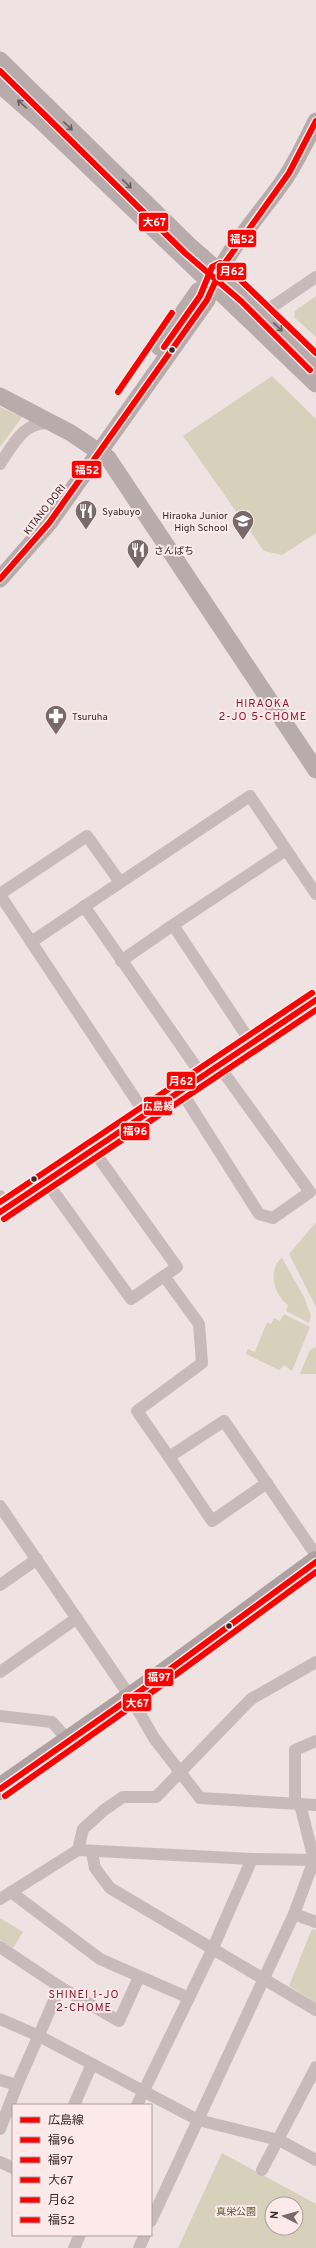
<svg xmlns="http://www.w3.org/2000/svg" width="316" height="2248" viewBox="0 0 316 2248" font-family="Overpass,'Noto Sans JP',sans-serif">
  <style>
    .green { fill: #d7d0ba; fill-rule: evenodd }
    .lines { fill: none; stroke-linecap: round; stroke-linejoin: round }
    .street { stroke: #c8baba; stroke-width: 12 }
    .secondary { stroke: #b8abab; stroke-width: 17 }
    .highway { stroke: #ada2a1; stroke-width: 22 }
    .bus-1-casing { stroke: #fbeae9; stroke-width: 9 }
    .bus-2-casing { stroke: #fbeae9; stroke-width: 9 }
    .bus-3-casing { stroke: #fbeae9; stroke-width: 9 }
    .bus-4-casing { stroke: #fbeae9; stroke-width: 9 }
    .bus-5-casing { stroke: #fbeae9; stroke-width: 9 }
    .bus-6-casing { stroke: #fbeae9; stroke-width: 9 }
    .bus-1 { stroke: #f00; stroke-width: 6 }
    .bus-2 { stroke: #f00; stroke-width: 6 }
    .bus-3 { stroke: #f00; stroke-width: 6 }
    .bus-4 { stroke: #f00; stroke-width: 6 }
    .bus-5 { stroke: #f00; stroke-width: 6 }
    .bus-6 { stroke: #f00; stroke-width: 6 }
    .oneway { stroke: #6c5c5e }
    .bus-dot { fill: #39282a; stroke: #fbeae9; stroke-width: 1.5 }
    .labels { text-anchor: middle; stroke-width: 4; stroke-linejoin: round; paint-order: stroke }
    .street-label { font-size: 10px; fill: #39282a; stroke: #fbeae9 }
    .poi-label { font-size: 10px; fill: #39282a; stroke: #fbeae9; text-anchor: start }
    .park-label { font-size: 10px; fill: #5a5629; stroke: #fbeae9 }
    .neighbourhood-label { font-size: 11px; letter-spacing: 1px; fill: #901931; stroke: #fbeae9 }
    .line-badge { stroke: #fbeae9; stroke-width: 1.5 }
    .badge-label { font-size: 11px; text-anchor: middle; font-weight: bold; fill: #fff }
  </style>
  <rect width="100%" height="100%" fill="#eee3e2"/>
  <g class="green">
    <path d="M 316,296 L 316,337 L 294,317 L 295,311 Z"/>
    <path d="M 272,376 L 316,419 L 316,533 L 282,555 L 264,551 L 183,436 Z"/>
    <path d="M 0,407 L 22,417 L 0,447 Z"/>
    <path d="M 316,1222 L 316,1307 L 289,1254 Z"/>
    <path d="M 282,1258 L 304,1297 L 311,1316 L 309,1323 L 286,1311 L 288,1305 C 274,1296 267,1269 282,1258 Z"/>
    <path d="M 284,1314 L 310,1327 L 292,1371 L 284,1365 L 279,1370 L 246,1354 L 248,1349 L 255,1352 L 267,1322 L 271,1324 L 274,1318 L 280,1321 Z"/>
    <path d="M 316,1347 L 316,1374 L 300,1374 L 310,1350 Z"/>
    <path d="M 0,1918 L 23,1932 L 13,1948 L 0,1940 Z"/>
    <path d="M 312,1929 L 316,1930 L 316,2003 L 289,1986 Z"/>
    <path d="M 222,2153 L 316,2204 L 316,2248 L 178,2248 ZM 272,2204 L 296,2204 L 296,2228 L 272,2228 Z"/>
  </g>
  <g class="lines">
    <g class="street">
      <path d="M 263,313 L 316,277"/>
      <path d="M 0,464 C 13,445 23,422 49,423"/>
      <path d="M 0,894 L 87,836 L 120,882"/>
      <path d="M 0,895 L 146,1115"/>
      <path d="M 84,906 L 203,1077"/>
      <path d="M 31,942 L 250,796 L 316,894"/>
      <path d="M 121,961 L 173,925"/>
      <path d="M 252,1044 L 173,925 L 286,850"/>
      <path d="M 181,1091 L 259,1214 L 273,1218 L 310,1192 L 219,1066"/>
      <path d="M 93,1150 L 177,1267 L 164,1276 L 199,1324 L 202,1363 L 137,1411 L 169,1457 L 224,1421 L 316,1555"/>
      <path d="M 46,1181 L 131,1299 L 164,1276"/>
      <path d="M 0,1196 L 8,1207"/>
      <path d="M 169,1457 L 212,1521 L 267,1483"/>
      <path d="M 0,1506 L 131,1698 L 154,1738 L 200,1798 L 316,1805"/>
      <path d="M 0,1585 L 37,1559"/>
      <path d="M 0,1672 L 77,1618"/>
      <path d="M 0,1716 L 52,1722 L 69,1741"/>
      <path d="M 295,1803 L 295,1750 L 316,1741"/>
      <path d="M 78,1850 L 83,1829 L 104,1810 L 123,1797 L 156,1797 L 251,1699 L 316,1662"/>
      <path d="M 92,1853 L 95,1868 L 110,1888 L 316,2010"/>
      <path d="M 11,1892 L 100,1959 L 189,1998"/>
      <path d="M 0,1899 L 78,1850 L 252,1859 L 316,1860"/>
      <path d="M 294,1914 L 316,1922"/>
      <path d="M 0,1947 L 60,1987 L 119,2021 L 139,1977"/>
      <path d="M 0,2019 L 39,2036 L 198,2120 L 279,2140 L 316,2160"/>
      <path d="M 0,2080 L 17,2085"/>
      <path d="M 74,2105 L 92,2064"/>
      <path d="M 137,2105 L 212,1950 L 252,1859"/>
      <path d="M 0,2129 L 17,2085 L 60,1987"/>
      <path d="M 0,2162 L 13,2168"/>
      <path d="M 262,2170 L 316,2067"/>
      <path d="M 151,2221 L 294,1914 L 314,1860 L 300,1804"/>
      <path d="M 74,2248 L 80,2235"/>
      <path d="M 139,2248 L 145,2235"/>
    </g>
    <g class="secondary">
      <path d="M 0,60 L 191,247 L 246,295 L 316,364"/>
      <path d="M 0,85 L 40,120 L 316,384"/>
      <path d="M 159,347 L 198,291 L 212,285"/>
      <path d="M 0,396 L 71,433 L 108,458 L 316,770"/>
      <path d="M 0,579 L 49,523 L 207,300 C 222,254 257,219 284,180 C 297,161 306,141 316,121"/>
      <path d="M 0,1212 L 316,1000"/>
    </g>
    <path class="highway" d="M 0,1789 L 143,1689 L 316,1562"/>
    <g class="bus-1-casing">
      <path id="bus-1" d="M 0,1212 L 316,1000"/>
    </g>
    <g class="bus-2-casing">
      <path id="bus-2" d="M 4,1219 L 316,1010"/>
    </g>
    <g class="bus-3-casing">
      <path id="bus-3" d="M 0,1789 L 143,1689 L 316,1562"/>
    </g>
    <g class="bus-4-casing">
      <g id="bus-4">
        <path d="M 0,71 L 185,253 L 241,301 L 310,370"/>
        <path d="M 5,1796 L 148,1695 L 316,1572"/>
      </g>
    </g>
    <g class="bus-5-casing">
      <g id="bus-5">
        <path d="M 164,347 L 200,296 L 212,267 L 220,263 L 225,265 L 316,353"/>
        <path d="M 118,392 L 172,313"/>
        <path d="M 0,1202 L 312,993"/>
      </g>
    </g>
    <g class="bus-6-casing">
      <path id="bus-6" d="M 0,579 L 49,523 L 207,300 L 222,267 L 289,173 L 316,121"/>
    </g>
    <use href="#bus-1" class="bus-1"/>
    <use href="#bus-2" class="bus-2"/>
    <use href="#bus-3" class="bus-3"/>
    <use href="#bus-4" class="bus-4"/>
    <use href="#bus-5" class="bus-5"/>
    <use href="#bus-6" class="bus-6"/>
  </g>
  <defs><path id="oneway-shaft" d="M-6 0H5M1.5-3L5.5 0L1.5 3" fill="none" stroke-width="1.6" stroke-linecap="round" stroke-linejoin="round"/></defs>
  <g class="oneway">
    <use href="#oneway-shaft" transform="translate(22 104) rotate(-138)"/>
    <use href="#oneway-shaft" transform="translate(68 126) rotate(44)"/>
    <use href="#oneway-shaft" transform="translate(127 184) rotate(44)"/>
    <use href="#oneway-shaft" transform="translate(278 327) rotate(44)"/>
  </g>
  <defs>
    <g id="restaurant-pin" transform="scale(1.15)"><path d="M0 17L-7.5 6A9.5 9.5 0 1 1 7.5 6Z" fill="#78696a" stroke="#fbeae9"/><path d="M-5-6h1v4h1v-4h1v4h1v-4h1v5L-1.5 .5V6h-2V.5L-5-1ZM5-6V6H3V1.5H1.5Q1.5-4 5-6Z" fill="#fff"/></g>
    <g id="school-pin" transform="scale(1.15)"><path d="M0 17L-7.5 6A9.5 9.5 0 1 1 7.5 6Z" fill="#78696a" stroke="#fbeae9"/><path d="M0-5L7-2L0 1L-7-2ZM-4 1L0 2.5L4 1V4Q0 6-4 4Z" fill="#fff"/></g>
    <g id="pharmacy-pin" transform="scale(1.15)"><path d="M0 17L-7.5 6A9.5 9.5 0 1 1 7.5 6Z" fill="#78696a" stroke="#fbeae9"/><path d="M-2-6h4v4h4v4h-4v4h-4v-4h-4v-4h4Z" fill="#fff"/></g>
  </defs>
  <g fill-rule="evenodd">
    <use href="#restaurant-pin" x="86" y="511"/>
    <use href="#school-pin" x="243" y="521"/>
    <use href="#restaurant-pin" x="138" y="550"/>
    <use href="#pharmacy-pin" x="56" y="716"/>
  </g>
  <g class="bus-dot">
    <circle cx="172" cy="350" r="3.5"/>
    <circle cx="34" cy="1179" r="3.5"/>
    <circle cx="229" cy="1626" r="3.5"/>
  </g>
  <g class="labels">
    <g class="street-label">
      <text transform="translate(44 509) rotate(-52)" y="4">KITANO DORI</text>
    </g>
    <g class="poi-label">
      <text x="102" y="515">Syabuyo</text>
      <text x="228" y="519" text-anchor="end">Hiraoka Junior<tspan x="228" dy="12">High School</tspan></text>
      <text x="154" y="554">さんぱち</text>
      <text x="72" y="720">Tsuruha</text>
    </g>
    <g class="park-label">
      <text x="236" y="2215">真栄公園</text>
    </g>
    <g class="neighbourhood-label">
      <text x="263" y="707">HIRAOKA<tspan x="263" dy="13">2-JO 5-CHOME</tspan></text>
      <text x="84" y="1998">SHINEI 1-JO<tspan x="84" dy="13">2-CHOME</tspan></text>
    </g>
  </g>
  <g class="line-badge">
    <rect x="138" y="212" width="31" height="20" rx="4" fill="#f00"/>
    <rect x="227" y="229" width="30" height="19" rx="4" fill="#f00"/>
    <rect x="216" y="262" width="31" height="19" rx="4" fill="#f00"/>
    <rect x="71" y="460" width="31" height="19" rx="4" fill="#f00"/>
    <rect x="166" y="1071" width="30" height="19" rx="4" fill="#f00"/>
    <rect x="143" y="1096" width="30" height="20" rx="4" fill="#f00"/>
    <rect x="120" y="1122" width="30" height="19" rx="4" fill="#f00"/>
    <rect x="144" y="1668" width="30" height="19" rx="4" fill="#f00"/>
    <rect x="122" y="1693" width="30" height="19" rx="4" fill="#f00"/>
  </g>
  <g class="badge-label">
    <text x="154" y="226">大67</text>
    <text x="242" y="243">福52</text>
    <text x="232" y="275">月62</text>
    <text x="87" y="474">福52</text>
    <text x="181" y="1085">月62</text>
    <text x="158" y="1110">広島線</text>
    <text x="135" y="1135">福96</text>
    <text x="159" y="1681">福97</text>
    <text x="137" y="1707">大67</text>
  </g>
  <rect x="12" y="2104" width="140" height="132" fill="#fbeae9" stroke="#ad9c9d"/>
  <rect x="20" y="2117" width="20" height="6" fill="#ff0000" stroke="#ad9c9d"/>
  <text x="48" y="2124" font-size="12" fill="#39282a">広島線</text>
  <rect x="20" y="2137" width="20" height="6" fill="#ff0000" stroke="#ad9c9d"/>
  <text x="48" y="2144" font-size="12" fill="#39282a">福96</text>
  <rect x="20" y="2157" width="20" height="6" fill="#ff0000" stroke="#ad9c9d"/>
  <text x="48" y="2164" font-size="12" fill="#39282a">福97</text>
  <rect x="20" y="2177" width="20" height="6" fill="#ff0000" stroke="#ad9c9d"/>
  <text x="48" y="2184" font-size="12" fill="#39282a">大67</text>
  <rect x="20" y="2197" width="20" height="6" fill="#ff0000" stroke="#ad9c9d"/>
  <text x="48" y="2204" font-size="12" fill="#39282a">月62</text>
  <rect x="20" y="2217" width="20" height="6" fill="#ff0000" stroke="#ad9c9d"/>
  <text x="48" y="2224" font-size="12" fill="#39282a">福52</text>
  <g transform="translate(284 2216) rotate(276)"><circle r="19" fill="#fbeae9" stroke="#ad9c9d"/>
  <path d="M0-3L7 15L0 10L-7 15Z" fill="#78696a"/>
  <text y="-6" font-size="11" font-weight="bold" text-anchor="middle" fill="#39282a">N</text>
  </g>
</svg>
